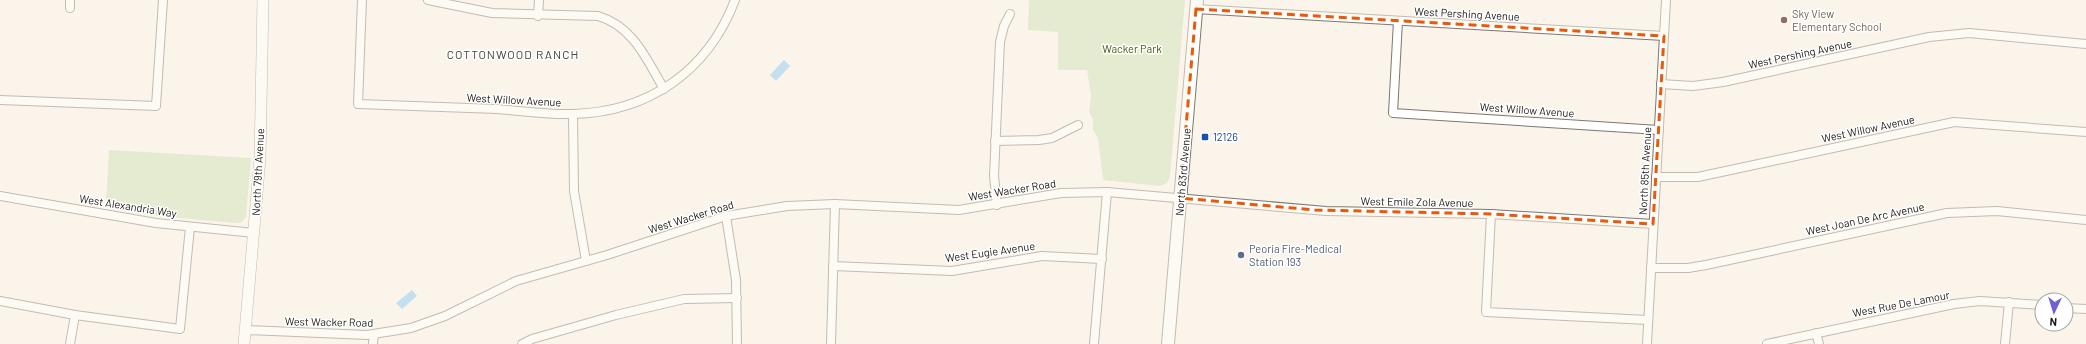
<svg xmlns="http://www.w3.org/2000/svg" width="2086" height="344" viewBox="0 0 2086 344" font-family="Barlow,sans-serif">
  <style>
    .green { fill: #cbdfb1 }
    .water { fill: #81c6f7 }
    .lines { fill: none; stroke-linecap: round; stroke-linejoin: round }
    .street-casing { stroke: #7d776f; stroke-width: 10 }
    .secondary-casing { stroke: #7d776f; stroke-width: 12 }
    .primary-casing { stroke: #7d776f; stroke-width: 14 }
    .street { stroke: #fff; stroke-width: 8 }
    .secondary { stroke: #fff; stroke-width: 11 }
    .primary { stroke: #fff; stroke-width: 12 }
    .marked { fill: none; stroke: #e8590c; stroke-width: 3; stroke-dasharray: 8 5; stroke-linejoin: round }
    .education-dot { fill: #8d6e63; stroke: #fff; stroke-width: 1.5 }
    .transit-dot { fill: #1a4fb4; stroke: #fff; stroke-width: 1.5 }
    .service-dot { fill: #5c6f8a; stroke: #fff; stroke-width: 1.5 }
    .labels { text-anchor: middle; stroke-width: 3; stroke-linejoin: round; paint-order: stroke }
    .street-label { font-size: 11px; fill: #1b1916; stroke: #fff }
    .education-label { font-size: 11px; fill: #785e54; stroke: #fff; text-anchor: start }
    .park-label { font-size: 11px; fill: #445d13; stroke: #fff }
    .transit-label { font-size: 11px; fill: #164399; stroke: #fff; text-anchor: start }
    .service-label { font-size: 11px; fill: #4e5e75; stroke: #fff; text-anchor: start }
    .neighbourhood-label { font-size: 12px; letter-spacing: 1px; fill: #4a453d; stroke: #fff }
  </style>
  <rect width="100%" height="100%" fill="#fbf4ea"/>
  <g class="green">
    <path d="M 1029,0 L 1185,0 L 1170,177 L 1167,183 L 1160,186 L 1103,180 L 1098,138 L 1093,130 L 1093,119 L 1089,112 L 1091,95 L 1087,70 L 1058,70 L 1058,32 L 1028,30 Z"/>
    <path d="M 109,150 L 251,158 L 246,217 L 241,223 L 235,223 L 148,215 L 106,207 Z"/>
  </g>
  <g class="water">
    <path d="M 784,60 L 790,66 L 776,81 L 770,75 Z"/>
    <path d="M 412,290 L 417,296 L 402,309 L 396,303 Z"/>
  </g>
  <g class="lines">
    <g class="street-casing">
      <g id="street">
        <path d="M 362,0 L 358,104 C 404,106 451,107 497,109 C 522,111 547,115 573,114 C 649,112 708,71 735,0"/>
        <path d="M 428,0 L 492,13 L 598,16 C 633,26 647,60 664,89"/>
        <path d="M 70,8 L 70,0"/>
        <path d="M 1196,9 L 1664,36"/>
        <path d="M 538,16 L 539,0"/>
        <path d="M 1398,21 L 1393,113 L 1659,130"/>
        <path d="M 1661,84 L 1693,86 L 1723,82 L 1929,37 L 1969,33 L 2086,44"/>
        <path d="M 0,100 L 156,106 L 163,0"/>
        <path d="M 573,114 L 574,191 L 586,261"/>
        <path d="M 995,141 L 1039,140 L 1052,138 L 1078,125"/>
        <path d="M 1656,177 L 1698,177 L 1954,122 L 2086,132"/>
        <path d="M 0,196 L 156,223 L 254,233"/>
        <path d="M 997,205 L 994,176 L 1000,42 L 1004,26 L 1010,14"/>
        <path d="M 1491,214 L 1486,312 L 1648,320"/>
        <path d="M 726,216 L 736,280 L 737,344"/>
        <path d="M 833,266 L 952,271 L 1042,256 L 1102,259"/>
        <path d="M 1651,268 L 1688,268 L 1706,265 L 1947,213 L 1997,211 L 2086,220"/>
        <path d="M 0,301 L 75,315 L 180,329 L 190,227"/>
        <path d="M 2066,308 L 2086,309"/>
        <path d="M 246,330 L 367,335 L 411,328 L 445,316 L 516,281 L 607,255 L 726,216 L 787,206 L 835,204 L 959,210 L 1061,193 L 1107,192 L 1326,211 L 1491,214 L 1653,224"/>
        <path d="M 1816,333 L 1819,344"/>
        <path d="M 70,344 L 75,315"/>
        <path d="M 373,344 L 374,334"/>
        <path d="M 522,344 L 532,339 L 616,315 L 684,299 L 737,298"/>
        <path d="M 831,344 L 835,204"/>
        <path d="M 1094,344 L 1107,192"/>
        <path d="M 1647,344 L 1666,0"/>
        <path d="M 1767,344 L 1954,304 L 1980,301 L 2042,305"/>
        <path d="M 2005,344 L 2009,302"/>
      </g>
    </g>
    <g class="secondary-casing">
      <path id="secondary" d="M 244,344 L 260,158 L 263,0"/>
    </g>
    <g class="primary-casing">
      <path id="primary" d="M 1168,344 L 1197,0"/>
    </g>
    <use href="#street" class="street"/>
    <use href="#secondary" class="secondary"/>
    <use href="#primary" class="primary"/>
  </g>
  <path d="M0 0H2086V344H0ZM 1196,9 L 1664,36 L 1653,224 L 1491,214 L 1315,210 L 1180,198 Z" fill="#fbf4ea" fill-opacity=".55" fill-rule="evenodd"/>
  <path class="marked" d="M 1196,9 L 1664,36 L 1653,224 L 1491,214 L 1315,210 L 1180,198 Z"/>
  <circle class="education-dot" cx="1784" cy="20" r="4"/>
  <rect class="transit-dot" x="1201" y="133" width="8" height="8" rx="2"/>
  <circle class="service-dot" cx="1241" cy="255" r="4"/>
  <g class="labels">
    <g class="street-label">
      <text transform="translate(1467 14) rotate(3)" y="4">West Pershing Avenue</text>
      <text transform="translate(1800 54) rotate(-12)" y="4">West Pershing Avenue</text>
      <text transform="translate(514 100) rotate(3)" y="4">West Willow Avenue</text>
      <text transform="translate(1527 110) rotate(4)" y="4">West Willow Avenue</text>
      <text transform="translate(1868 129) rotate(-12)" y="4">West Willow Avenue</text>
      <text transform="translate(1645 171) rotate(-87)" y="4">North 85th Avenue</text>
      <text transform="translate(258 172) rotate(-87)" y="4">North 79th Avenue</text>
      <text transform="translate(1183 172) rotate(-85)" y="4">North 83rd Avenue</text>
      <text transform="translate(1012 190) rotate(-9)" y="4">West Wacker Road</text>
      <text transform="translate(1417 202) rotate(1)" y="4">West Emile Zola Avenue</text>
      <text transform="translate(128 206) rotate(9)" y="4">West Alexandria Way</text>
      <text transform="translate(691 217) rotate(-17)" y="4">West Wacker Road</text>
      <text transform="translate(1865 219) rotate(-12)" y="4">West Joan De Arc Avenue</text>
      <text transform="translate(990 252) rotate(-8)" y="4">West Eugie Avenue</text>
      <text transform="translate(1901 304) rotate(-11)" y="4">West Rue De Lamour</text>
      <text transform="translate(329 322) rotate(1)" y="4">West Wacker Road</text>
    </g>
    <g class="education-label">
      <text x="1792" y="18">Sky View<tspan x="1792" dy="13">Elementary School</tspan></text>
    </g>
    <g class="park-label">
      <text x="1132" y="53">Wacker Park</text>
    </g>
    <g class="transit-label">
      <text x="1213" y="141">12126</text>
    </g>
    <g class="service-label">
      <text x="1249" y="253">Peoria Fire-Medical<tspan x="1249" dy="13">Station 193</tspan></text>
    </g>
    <g class="neighbourhood-label">
      <text x="513" y="59">COTTONWOOD RANCH</text>
    </g>
  </g>
  <g transform="translate(2054 312) rotate(184)"><circle r="19" fill="#ffffff" stroke="#a4a3a2"/>
  <path d="M0-3L7 15L0 10L-7 15Z" fill="#715ed9"/>
  <text y="-6" font-size="11" font-weight="bold" text-anchor="middle" fill="#1b1916">N</text>
  </g>
</svg>
